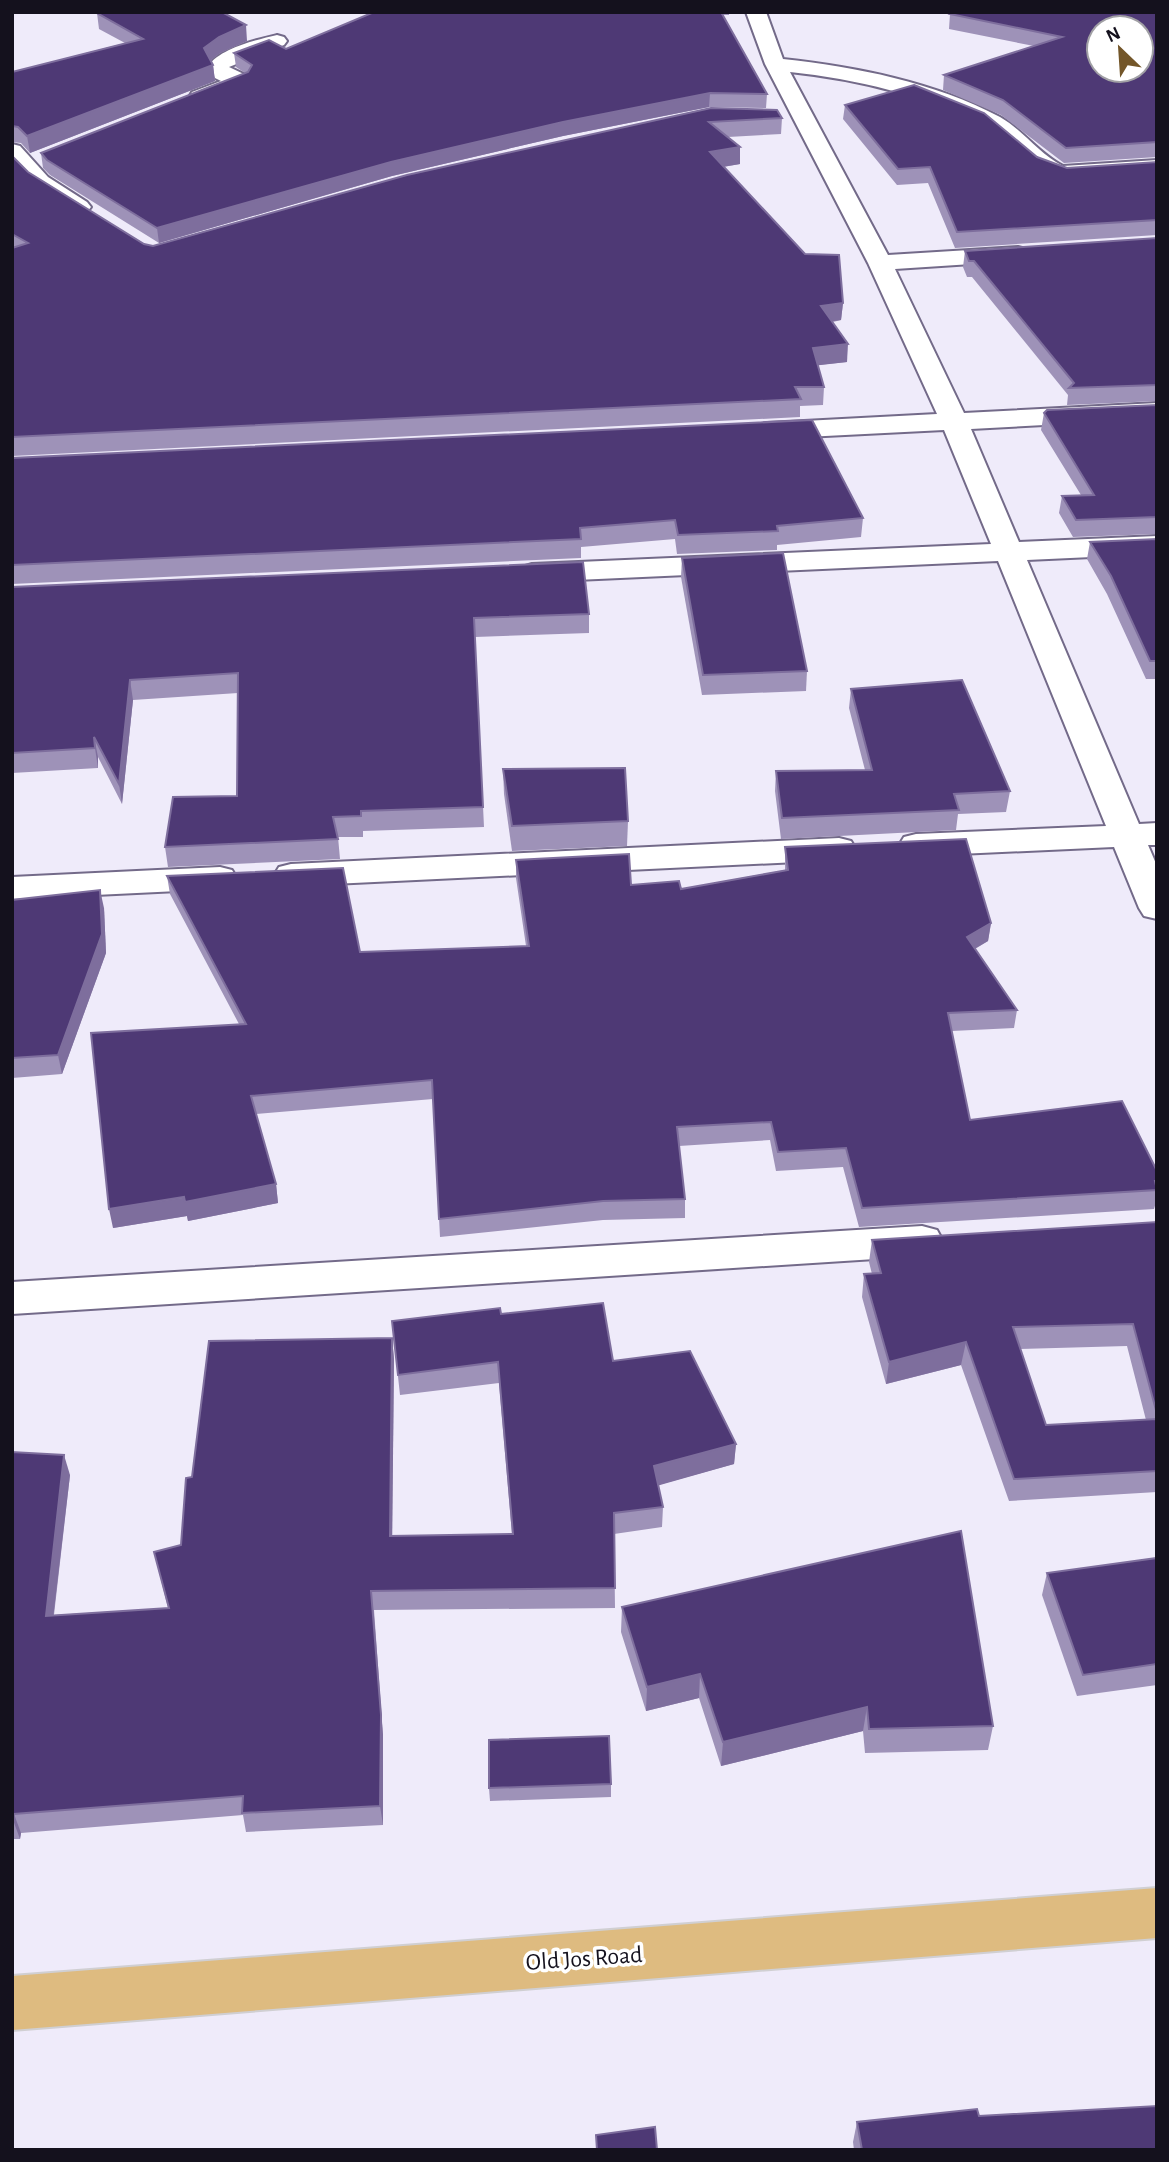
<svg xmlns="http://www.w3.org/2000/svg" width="1169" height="2162" viewBox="0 0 1169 2162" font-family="'Alegreya Sans',sans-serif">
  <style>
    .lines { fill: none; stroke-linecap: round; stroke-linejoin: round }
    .minor-casing { stroke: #736a89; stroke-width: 4 }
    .major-casing { stroke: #d0cfd2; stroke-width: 4 }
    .minor { fill: #fff; fill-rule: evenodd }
    .major { fill: #debb80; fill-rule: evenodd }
    .wall { fill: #9e92b8; fill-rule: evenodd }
    .shaded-wall { fill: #7e6e9d }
    .building { fill: #4e3975; stroke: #7e6e9d; stroke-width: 2; fill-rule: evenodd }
    .labels { text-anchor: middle; stroke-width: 7; stroke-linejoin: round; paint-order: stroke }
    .near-street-label { font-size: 24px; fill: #14111d; stroke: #fff }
  </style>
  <rect width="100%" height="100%" fill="#efebfa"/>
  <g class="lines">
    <g class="minor-casing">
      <g id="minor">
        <path d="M 746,12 L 766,12 L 783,59 C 856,67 934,82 1000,117 C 1023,130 1039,154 1063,166 L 1157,160 L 1157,174 C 1133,175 1076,184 1056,179 C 1027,172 1009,140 983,126 C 924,95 856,79 790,72 L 888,255 L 1018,247 L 1026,249 L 1030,254 L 1026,259 L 1018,261 L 895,269 L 964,413 L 1157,403 L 1157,419 L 971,429 L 1019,542 L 1157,536 L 1157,554 L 1027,560 L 1139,824 L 1157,823 L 1157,845 L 1148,845 L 1157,866 L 1157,919 L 1144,916 L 1139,908 L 1114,847 L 916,856 L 904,853 L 899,845 L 904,837 L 916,834 L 1106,826 L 998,561 L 532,582 L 522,579 L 517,573 L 522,567 L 532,564 L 991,544 L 944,430 L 766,439 L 756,437 L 752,431 L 756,425 L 766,423 L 937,414 L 868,263 L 765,64 Z"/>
        <path d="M 277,35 L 284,37 L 287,41 L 284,45 L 229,67 L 248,76 L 251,80 L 248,84 L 208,102 L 192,102 L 189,97 L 192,92 L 221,81 L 215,78 L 208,66 C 221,48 256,40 277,35 Z"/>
        <path d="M 12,144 L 20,146 L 48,177 L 87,202 L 91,207 L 87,212 C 62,218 28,182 12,165 Z"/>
        <path d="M 839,838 L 851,841 L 856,849 L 851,857 L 839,860 L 291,886 L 279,883 L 274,875 L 279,867 L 291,864 Z"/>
        <path d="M 220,867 L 232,870 L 237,878 L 232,886 L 220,889 L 12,899 L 12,877 Z"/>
        <path d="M 922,1226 L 937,1230 L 943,1241 L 937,1252 L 922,1256 L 12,1314 L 12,1282 Z"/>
      </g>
    </g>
    <g class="major-casing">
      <path id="major" d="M 1157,1888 L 1157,1938 L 12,2030 L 12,1976 Z"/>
    </g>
    <use href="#minor" class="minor"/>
    <use href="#major" class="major"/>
  </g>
  <g class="wall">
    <path d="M 374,12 L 729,12 L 729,15 L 722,15 L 767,94 L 766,108 L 709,107 L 563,136 L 392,176 L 159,243 L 50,175 L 43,168 L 41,153 L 245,73 L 236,67 L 234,53 L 286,49 Z"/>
    <path d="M 1157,12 L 1157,157 L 1064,163 L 1001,115 L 943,90 L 944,75 L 1034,46 L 949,29 L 950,14 Z"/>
    <path d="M 97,13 L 247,41 L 220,53 L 211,60 L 213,65 L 215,81 L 30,153 L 21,143 L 12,142 L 12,72 L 125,43 L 99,29 Z"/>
    <path d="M 845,105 L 1037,157 L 1067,168 L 1157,162 L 1157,235 L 955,248 L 928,183 L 897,185 L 843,119 Z"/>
    <path d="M 711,108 L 782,118 L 781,134 L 728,137 L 740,147 L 740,164 L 723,167 L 843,303 L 841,320 L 833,322 L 847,362 L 818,365 L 824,387 L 823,405 L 800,406 L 800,417 L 12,456 L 12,156 L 28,172 L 144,244 L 153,246 Z"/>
    <path d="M 1157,238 L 1157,401 L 1067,405 L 1068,395 L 972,277 L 967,277 L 963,267 L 965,251 Z"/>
    <path d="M 1157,405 L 1157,534 L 1073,537 L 1059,513 L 1062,496 L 1081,495 L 1041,430 L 1044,413 Z"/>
    <path d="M 12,458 L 863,518 L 861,537 L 777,545 L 777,550 L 677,554 L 675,539 L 581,547 L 581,558 L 12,584 Z"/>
    <path d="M 1157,539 L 1157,679 L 1146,679 L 1107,594 L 1087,559 L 1090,542 Z"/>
    <path d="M 682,558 L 807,671 L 806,691 L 702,695 L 681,577 Z"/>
    <path d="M 12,587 L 589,614 L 589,633 L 475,637 L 484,827 L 363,831 L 363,837 L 338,837 L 340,859 L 168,867 L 165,847 L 237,796 L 238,693 L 133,700 L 122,804 L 98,757 L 98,768 L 12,773 Z"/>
    <path d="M 851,689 L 1010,791 L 1006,812 L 958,814 L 956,830 L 781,839 L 775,791 L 776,771 L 865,770 L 849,708 Z"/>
    <path d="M 503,769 L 628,821 L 627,846 L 512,851 L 504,794 Z"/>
    <path d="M 785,847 L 991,923 L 988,941 L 975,949 L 1017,1010 L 1014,1028 L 952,1031 L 970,1120 L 1157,1171 L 1157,1199 L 1154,1209 L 859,1227 L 843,1167 L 776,1171 L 770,1140 L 679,1146 L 685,1199 L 685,1218 L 603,1220 L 440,1237 L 433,1099 L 256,1114 L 276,1184 L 278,1203 L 188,1221 L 187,1216 L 113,1228 L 239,1024 L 170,894 L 167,876 L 360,952 L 526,946 L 516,878 L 516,860 L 631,885 L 681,889 L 785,870 Z"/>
    <path d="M 12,900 L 104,908 L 106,953 L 62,1074 L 12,1078 Z"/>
    <path d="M 1157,1222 L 1157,1492 L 1009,1501 L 961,1365 L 886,1384 L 862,1297 L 864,1274 L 872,1274 L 869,1262 L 872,1240 ZM 1127,1346 L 1146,1420 L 1046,1425 L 1020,1349 Z"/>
    <path d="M 501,1314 L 613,1361 L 736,1444 L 734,1464 L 658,1485 L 663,1507 L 662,1527 L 614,1534 L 615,1608 L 374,1610 L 383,1735 L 383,1825 L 246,1832 L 243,1815 L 21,1833 L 20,1839 L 12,1839 L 12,1452 L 70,1475 L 54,1615 L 168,1608 L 154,1552 L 181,1545 L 192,1477 L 392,1338 L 394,1359 L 392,1536 L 512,1534 L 499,1383 L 400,1395 L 392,1321 Z"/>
    <path d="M 1157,1558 L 1157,1685 L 1077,1696 L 1042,1595 L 1047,1573 Z"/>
    <path d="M 622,1607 L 993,1726 L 988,1750 L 865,1753 L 863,1731 L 721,1766 L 699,1698 L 646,1711 L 621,1632 Z"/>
    <path d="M 611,1784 L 611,1797 L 490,1801 L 489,1788 Z"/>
    <path d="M 979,2116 L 1157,2150 L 854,2150 L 853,2142 L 857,2122 Z"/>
  </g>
  <g class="shaded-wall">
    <path d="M 246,25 L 247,41 L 220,53 L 206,64 L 204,48 L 219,37 Z"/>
    <path d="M 213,65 L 215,81 L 30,153 L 27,136 Z"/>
    <path d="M 710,93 L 709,107 L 563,136 L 392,176 L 159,243 L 157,228 L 391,162 L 563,122 Z"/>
    <path d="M 740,147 L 740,164 L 710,169 L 710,152 Z"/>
    <path d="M 843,303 L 841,320 L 820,323 L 821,306 Z"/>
    <path d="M 848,344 L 847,362 L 812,366 L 813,348 Z"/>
    <path d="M 130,680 L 133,700 L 122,804 L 119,784 Z"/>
    <path d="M 94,737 L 98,757 L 98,768 L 95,748 Z"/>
    <path d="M 100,890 L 104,908 L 106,953 L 62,1074 L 58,1055 Z"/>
    <path d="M 991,923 L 988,941 L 964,955 L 967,937 Z"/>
    <path d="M 276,1184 L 278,1203 L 188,1221 L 187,1216 L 113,1228 L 109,1209 Z"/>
    <path d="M 392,1338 L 394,1359 L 392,1556 L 390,1536 Z"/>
    <path d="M 966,1342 L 961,1365 L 886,1384 L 889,1362 Z"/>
    <path d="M 736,1444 L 734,1464 L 653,1487 L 654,1466 Z"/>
    <path d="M 64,1455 L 70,1475 L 51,1636 L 46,1616 Z"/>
    <path d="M 371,1591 L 383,1735 L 383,1825 L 380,1806 Z"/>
    <path d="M 700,1674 L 699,1698 L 646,1711 L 647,1687 Z"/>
    <path d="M 867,1707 L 863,1731 L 721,1766 L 723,1742 Z"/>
    <path d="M 14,1814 L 21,1833 L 20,1839 L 13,1820 Z"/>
  </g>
  <g class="building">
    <path d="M 101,12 L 222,12 L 246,25 L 219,37 L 204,48 L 213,65 L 27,136 L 18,127 L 12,126 L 12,72 L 143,39 L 97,13 Z"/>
    <path d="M 374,12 L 721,12 L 767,94 L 710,93 L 563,122 L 391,162 L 157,228 L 47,160 L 41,153 L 248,72 L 252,65 L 234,53 L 269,40 L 286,49 Z"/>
    <path d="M 953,12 L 1157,12 L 1157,142 L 1066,148 L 1003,100 L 944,75 L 1062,37 L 950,14 ZM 1099,28 L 1141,28 L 1141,70 L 1099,70 Z"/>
    <path d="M 914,85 L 984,113 L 1037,157 L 1067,168 L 1157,162 L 1157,220 L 957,232 L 930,167 L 898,169 L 845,105 Z"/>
    <path d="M 711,108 L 777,110 L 782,118 L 709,122 L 740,147 L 710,152 L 805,254 L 839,255 L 843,303 L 821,306 L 848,344 L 813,348 L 824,387 L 795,387 L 801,399 L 12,437 L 12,248 L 28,243 L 12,234 L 12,156 L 28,172 L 144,244 L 153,246 L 407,175 Z"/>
    <path d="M 1157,238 L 1157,385 L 1069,388 L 1074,383 L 974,261 L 969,261 L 965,251 Z"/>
    <path d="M 1157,405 L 1157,517 L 1076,520 L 1062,496 L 1094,495 L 1044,413 L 1047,410 Z"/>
    <path d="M 812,420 L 863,518 L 777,526 L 778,531 L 678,535 L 675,520 L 580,528 L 581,539 L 12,565 L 12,458 Z"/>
    <path d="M 1157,539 L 1157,661 L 1150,661 L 1111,576 L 1090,542 Z"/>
    <path d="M 783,553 L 807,671 L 703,675 L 682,558 Z"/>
    <path d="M 583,562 L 589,614 L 474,618 L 483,807 L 361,811 L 361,816 L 333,817 L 338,839 L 165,847 L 173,797 L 237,796 L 238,673 L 130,680 L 119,784 L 94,737 L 95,748 L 12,753 L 12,587 Z"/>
    <path d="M 962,680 L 1010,791 L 954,794 L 959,810 L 782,818 L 776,771 L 872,770 L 851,689 Z"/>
    <path d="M 625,768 L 628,821 L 512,826 L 503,769 Z"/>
    <path d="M 966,839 L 991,923 L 967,937 L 1017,1010 L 948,1013 L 970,1120 L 1122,1101 L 1157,1171 L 1157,1181 L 1155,1181 L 1157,1190 L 862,1208 L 846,1148 L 778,1152 L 771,1122 L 677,1127 L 685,1199 L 603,1201 L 439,1219 L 432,1080 L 251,1096 L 276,1184 L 185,1202 L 184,1197 L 109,1209 L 91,1033 L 246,1024 L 167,876 L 343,868 L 360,952 L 529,946 L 516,860 L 629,854 L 631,885 L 679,881 L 681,889 L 788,870 L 785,847 Z"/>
    <path d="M 100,890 L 102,934 L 58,1055 L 12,1058 L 12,900 Z"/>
    <path d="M 1157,1222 L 1157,1414 L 1133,1324 L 1013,1327 L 1046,1425 L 1157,1419 L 1157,1471 L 1014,1479 L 966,1342 L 889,1362 L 864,1274 L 881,1273 L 872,1240 Z"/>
    <path d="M 603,1303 L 613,1361 L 690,1351 L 736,1444 L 654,1466 L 663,1507 L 614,1513 L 615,1588 L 371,1591 L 381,1715 L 380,1806 L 242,1813 L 243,1796 L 14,1814 L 13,1820 L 12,1820 L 12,1452 L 64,1455 L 46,1616 L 169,1608 L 154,1552 L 181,1545 L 186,1478 L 192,1477 L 209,1341 L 392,1338 L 390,1536 L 513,1534 L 498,1362 L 398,1375 L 392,1321 L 500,1308 L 501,1314 Z"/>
    <path d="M 961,1531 L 993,1726 L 869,1729 L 867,1707 L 723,1742 L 700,1674 L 647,1687 L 622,1607 Z"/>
    <path d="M 1157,1558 L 1157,1664 L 1083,1675 L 1047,1573 Z"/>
    <path d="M 609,1736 L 611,1784 L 489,1788 L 489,1740 Z"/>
    <path d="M 1157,2106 L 1157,2150 L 862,2150 L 857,2122 L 977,2109 L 979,2116 Z"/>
    <path d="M 655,2127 L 657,2150 L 597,2150 L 596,2135 Z"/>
  </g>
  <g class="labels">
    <g class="near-street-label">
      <text transform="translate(584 1958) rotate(-4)" y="8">Old Jos Road</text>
    </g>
  </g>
  <rect width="1169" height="2162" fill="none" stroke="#14111d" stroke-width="28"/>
  <g transform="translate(1120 49) rotate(335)"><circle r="33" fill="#ffffff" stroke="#a1a0a5" stroke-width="2"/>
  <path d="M0-5L12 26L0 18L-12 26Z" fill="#735629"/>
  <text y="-10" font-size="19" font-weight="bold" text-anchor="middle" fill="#14111d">N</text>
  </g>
</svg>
